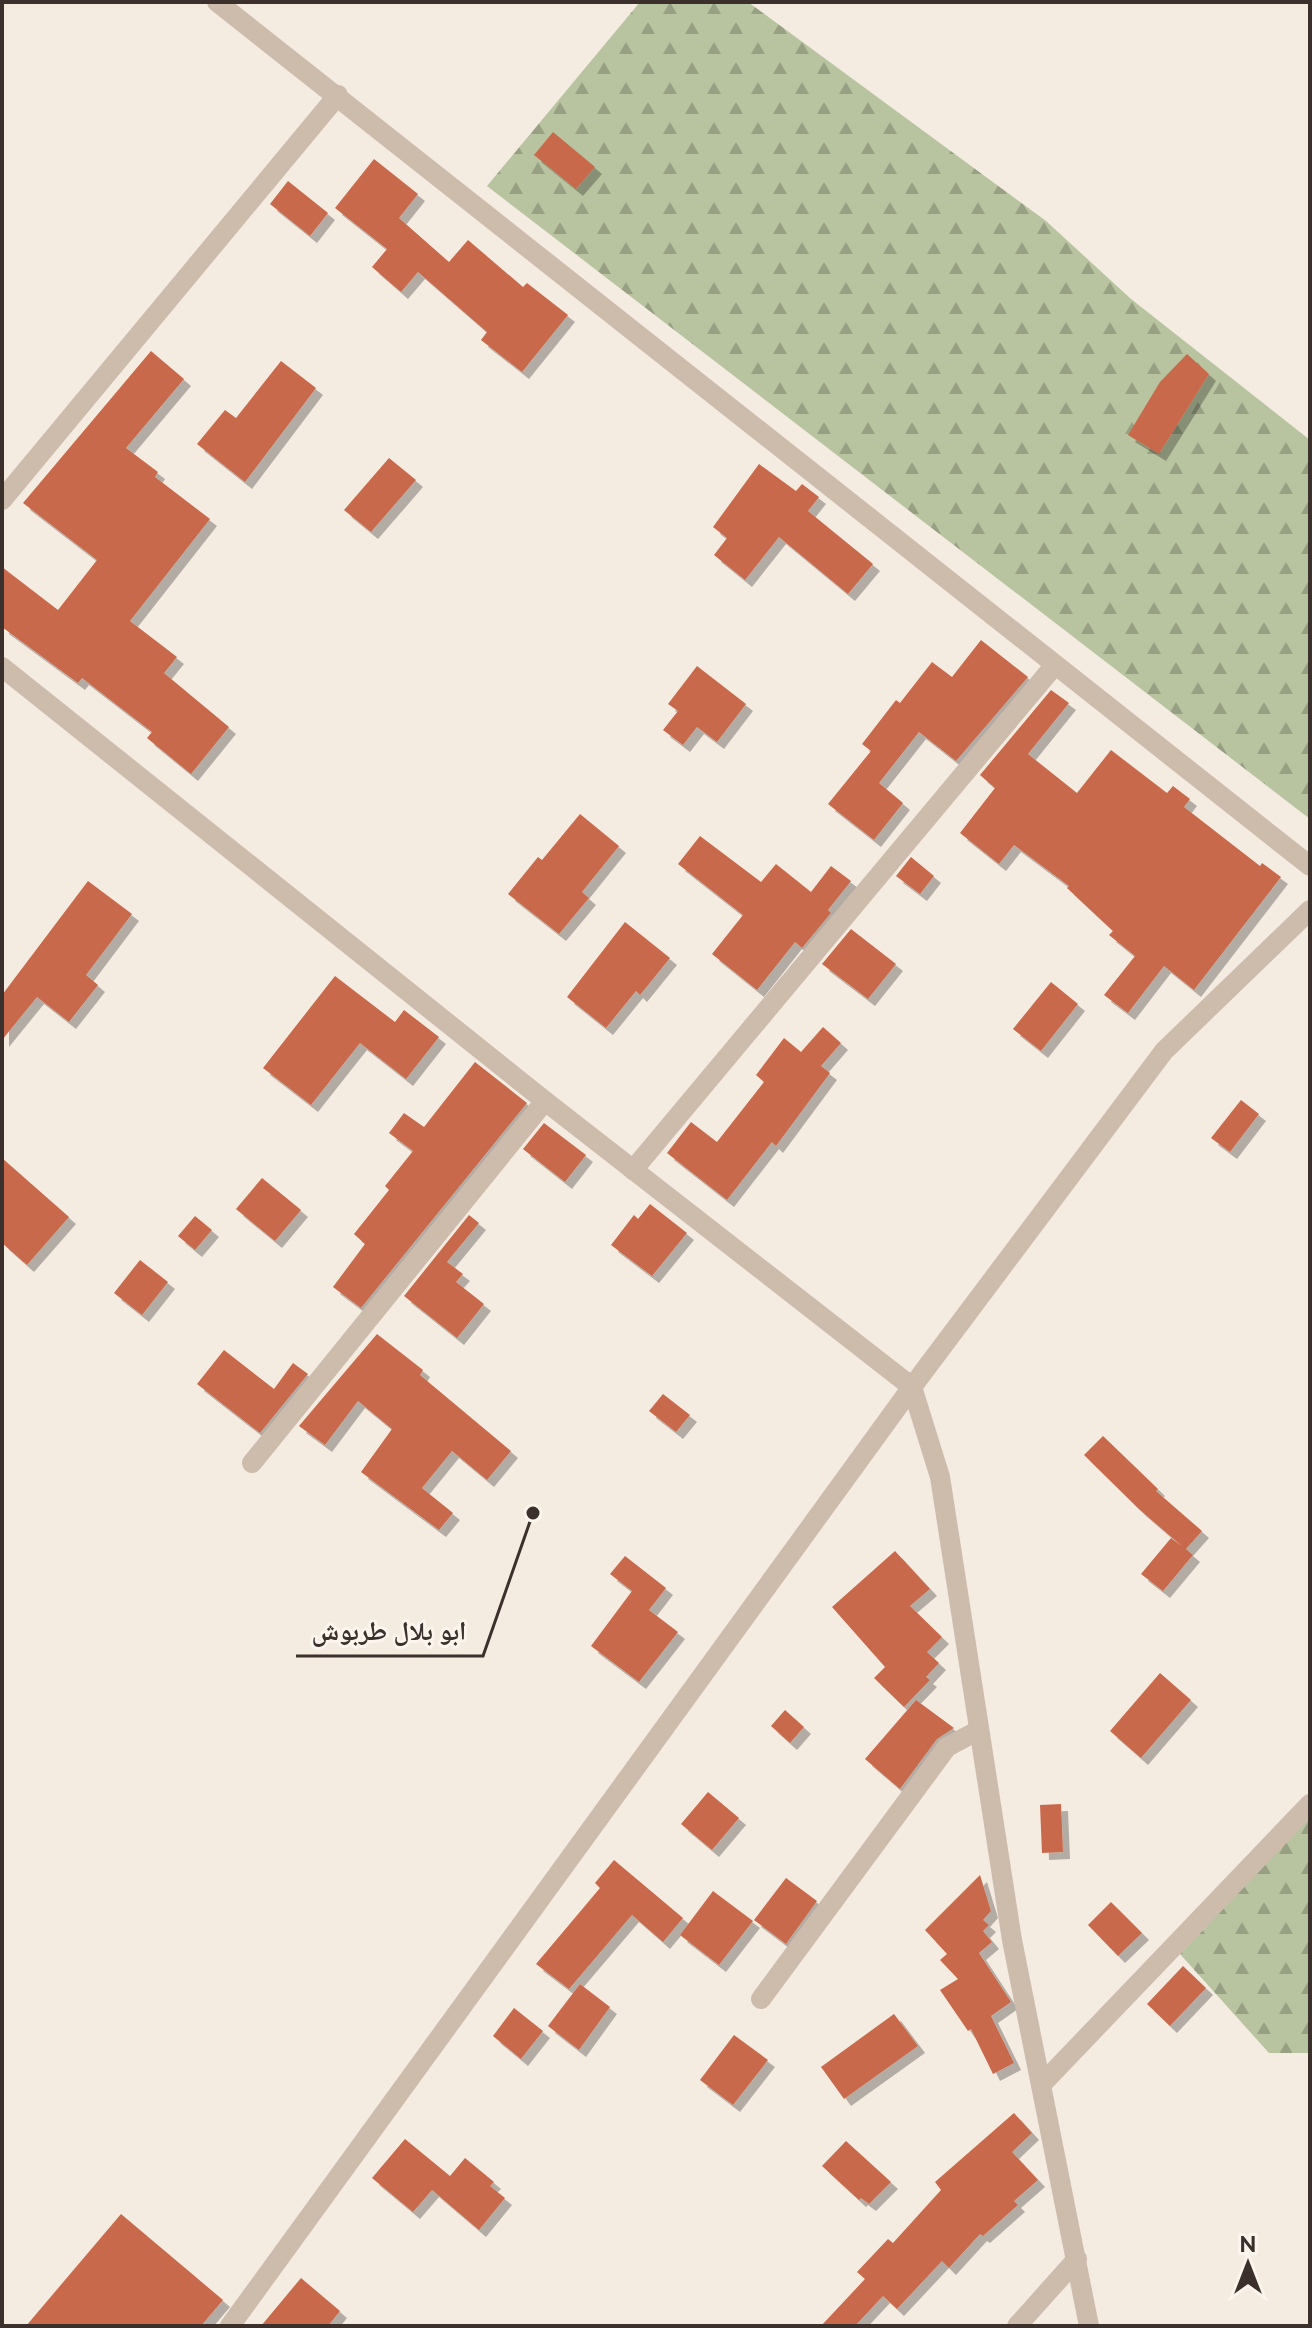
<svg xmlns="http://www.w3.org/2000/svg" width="1312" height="2328" viewBox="0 0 1312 2328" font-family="Raleway,'Noto Naskh Arabic',sans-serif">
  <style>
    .forest { fill: url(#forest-firs) }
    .building { fill: #c8694b; filter: url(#shadow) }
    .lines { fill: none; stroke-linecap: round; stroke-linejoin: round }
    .minor { stroke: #cdbbac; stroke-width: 20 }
    .leader { fill: none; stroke: #3b302b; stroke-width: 3 }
    .callout-dot { fill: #3b302b; stroke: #fbf5ee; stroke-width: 3 }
    .callout-label { font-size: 26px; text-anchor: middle; font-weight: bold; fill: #3b302b; stroke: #fbf5ee; stroke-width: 6; stroke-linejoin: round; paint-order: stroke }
  </style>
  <defs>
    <pattern id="forest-firs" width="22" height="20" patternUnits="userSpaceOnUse" patternTransform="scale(2)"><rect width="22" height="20" fill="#b8c4a0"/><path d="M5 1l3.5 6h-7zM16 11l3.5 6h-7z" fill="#97a083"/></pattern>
    <filter id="shadow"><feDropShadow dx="7" dy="7" stdDeviation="0" flood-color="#0004"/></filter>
  </defs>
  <rect width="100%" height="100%" fill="#f4ebe1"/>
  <g class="forest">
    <path d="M 640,2 L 748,2 L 1046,221 L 1131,299 L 1310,440 L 1310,819 L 487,186 Z"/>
    <path d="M 1310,1817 L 1310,2053 L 1269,2053 L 1180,1954 Z"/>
  </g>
  <g class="building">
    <path d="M 553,132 L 595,167 L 576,189 L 534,155 Z"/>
    <path d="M 374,159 L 418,194 L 399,218 L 449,262 L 468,240 L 523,287 L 527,283 L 568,315 L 522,372 L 481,340 L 487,332 L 418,272 L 401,292 L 372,267 L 387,249 L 335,208 Z"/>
    <path d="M 288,181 L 328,213 L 310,236 L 270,204 Z"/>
    <path d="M 151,351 L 184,379 L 126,448 L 158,472 L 155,477 L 210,519 L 130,621 L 177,657 L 164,673 L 229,727 L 191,774 L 147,738 L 152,732 L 82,678 L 78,683 L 2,627 L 2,567 L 58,610 L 97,560 L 23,503 Z"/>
    <path d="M 1187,354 L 1209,374 L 1159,454 L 1128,435 L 1160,382 Z"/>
    <path d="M 281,361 L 316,388 L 245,482 L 197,444 L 225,410 L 236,418 Z"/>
    <path d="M 389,458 L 416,480 L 371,532 L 344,510 Z"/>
    <path d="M 759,464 L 796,491 L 802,484 L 819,497 L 808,511 L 873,564 L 848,594 L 779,537 L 745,580 L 714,555 L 727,538 L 713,527 Z"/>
    <path d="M 981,640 L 1028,677 L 956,761 L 919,732 L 879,783 L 903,803 L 874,840 L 828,804 L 871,751 L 862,744 L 896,700 L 900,703 L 932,662 L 952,677 Z"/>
    <path d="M 697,666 L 746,704 L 717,742 L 697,727 L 683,745 L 663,730 L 678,711 L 668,704 Z"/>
    <path d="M 1051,690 L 1069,703 L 1028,754 L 1077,793 L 1111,750 L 1167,793 L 1173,786 L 1190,799 L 1184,807 L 1260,866 L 1262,863 L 1281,877 L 1194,990 L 1164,966 L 1128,1013 L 1104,995 L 1135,956 L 1109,935 L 1113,931 L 1067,888 L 1069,886 L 1014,845 L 999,864 L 960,833 L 995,788 L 980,775 Z"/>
    <path d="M 580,814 L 619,846 L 582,892 L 589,898 L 559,934 L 508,894 L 538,857 L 542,860 Z"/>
    <path d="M 700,836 L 761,882 L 776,864 L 811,892 L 831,866 L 851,881 L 828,910 L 831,913 L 802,948 L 795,942 L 757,990 L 712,954 L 743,915 L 678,864 Z"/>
    <path d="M 911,857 L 934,876 L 920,894 L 896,876 Z"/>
    <path d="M 88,881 L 132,914 L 86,975 L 98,985 L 69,1022 L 37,997 L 2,1040 L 2,995 Z"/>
    <path d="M 625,922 L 670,958 L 640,995 L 636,991 L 606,1028 L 567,997 Z"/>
    <path d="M 851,929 L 896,964 L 868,999 L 822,964 Z"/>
    <path d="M 335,976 L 395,1022 L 404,1010 L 439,1037 L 406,1079 L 360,1043 L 311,1105 L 263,1068 Z"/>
    <path d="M 1051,982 L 1078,1004 L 1041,1051 L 1013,1029 Z"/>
    <path d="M 823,1027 L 841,1043 L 821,1066 L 830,1073 L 776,1146 L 772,1142 L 727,1200 L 667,1153 L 691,1122 L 717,1142 L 764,1082 L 756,1075 L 784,1038 L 801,1052 Z"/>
    <path d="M 475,1062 L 527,1103 L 361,1308 L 333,1287 L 365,1244 L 354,1234 L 389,1190 L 385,1186 L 413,1151 L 389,1133 L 404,1113 L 424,1127 Z"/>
    <path d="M 1241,1100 L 1259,1114 L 1230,1152 L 1211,1138 Z"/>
    <path d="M 544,1123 L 586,1155 L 565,1182 L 523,1149 Z"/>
    <path d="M 2,1158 L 69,1217 L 27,1265 L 2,1243 Z"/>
    <path d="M 262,1178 L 301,1210 L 275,1241 L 236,1209 Z"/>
    <path d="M 650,1204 L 687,1233 L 652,1276 L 611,1245 L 634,1215 L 638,1219 Z"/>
    <path d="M 469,1215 L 479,1223 L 447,1262 L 463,1274 L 456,1282 L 484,1304 L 457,1338 L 404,1296 Z"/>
    <path d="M 195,1216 L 212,1230 L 195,1250 L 178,1236 Z"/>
    <path d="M 140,1260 L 168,1282 L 142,1315 L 114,1293 Z"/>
    <path d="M 377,1334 L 423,1370 L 420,1375 L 511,1451 L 487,1480 L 452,1451 L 422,1488 L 453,1513 L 439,1530 L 361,1472 L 392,1429 L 358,1401 L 325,1445 L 299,1426 Z"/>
    <path d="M 224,1350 L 274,1389 L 293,1363 L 308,1374 L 260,1433 L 197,1384 Z"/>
    <path d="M 663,1394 L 690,1415 L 676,1432 L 649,1411 Z"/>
    <path d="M 1103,1436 L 1158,1489 L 1156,1491 L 1202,1531 L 1186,1549 L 1193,1555 L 1163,1591 L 1141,1574 L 1171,1538 L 1183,1547 L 1140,1510 L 1084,1455 Z"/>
    <path d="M 895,1551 L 930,1589 L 910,1606 L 942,1637 L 927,1652 L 939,1663 L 926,1677 L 930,1680 L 904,1707 L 874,1678 L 885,1667 L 832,1607 Z"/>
    <path d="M 625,1556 L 666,1588 L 649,1610 L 678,1632 L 639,1682 L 591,1646 L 632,1591 L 610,1574 Z"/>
    <path d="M 1160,1673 L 1191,1700 L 1141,1758 L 1110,1731 Z"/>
    <path d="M 916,1700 L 954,1728 L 937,1739 L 900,1789 L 865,1759 Z"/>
    <path d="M 785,1710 L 804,1727 L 790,1743 L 771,1726 Z"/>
    <path d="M 708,1792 L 739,1818 L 712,1850 L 681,1824 Z"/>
    <path d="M 1061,1804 L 1063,1852 L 1042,1853 L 1040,1805 Z"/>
    <path d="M 614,1860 L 683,1918 L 663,1942 L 632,1915 L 569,1989 L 536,1964 L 600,1888 L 595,1883 Z"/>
    <path d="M 980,1875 L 991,1911 L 983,1920 L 989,1925 L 983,1931 L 992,1942 L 979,1953 L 1011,2002 L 991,2016 L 1014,2063 L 993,2074 L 971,2029 L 968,2031 L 940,1990 L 958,1979 L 940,1960 L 947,1954 L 925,1930 Z"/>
    <path d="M 786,1878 L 817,1901 L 786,1944 L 754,1920 Z"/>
    <path d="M 713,1891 L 753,1921 L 719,1965 L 680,1935 Z"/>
    <path d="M 1111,1902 L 1142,1933 L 1118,1956 L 1088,1925 Z"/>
    <path d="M 1183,1966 L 1206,1988 L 1170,2026 L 1147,2004 Z"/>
    <path d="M 580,1984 L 610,2007 L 579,2050 L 548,2026 Z"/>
    <path d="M 514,2008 L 543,2031 L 521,2059 L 493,2036 Z"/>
    <path d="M 894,2014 L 918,2046 L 844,2099 L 821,2067 Z"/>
    <path d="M 734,2035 L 768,2060 L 733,2105 L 700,2080 Z"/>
    <path d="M 1014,2113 L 1032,2133 L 1012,2152 L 1038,2180 L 1014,2201 L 1018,2205 L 983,2236 L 980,2234 L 949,2268 L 942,2261 L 897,2309 L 883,2296 L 855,2326 L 821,2326 L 865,2279 L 857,2272 L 888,2239 L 893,2243 L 941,2190 L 935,2182 Z"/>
    <path d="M 405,2139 L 450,2176 L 465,2158 L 494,2182 L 490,2186 L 505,2198 L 479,2230 L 432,2190 L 413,2212 L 372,2178 Z"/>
    <path d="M 846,2141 L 891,2182 L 869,2204 L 861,2198 L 859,2200 L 822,2166 Z"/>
    <path d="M 121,2214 L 223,2300 L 201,2326 L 26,2326 Z"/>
    <path d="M 301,2278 L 340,2311 L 328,2326 L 261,2326 Z"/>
  </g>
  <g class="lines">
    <g class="minor">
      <path d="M 217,2 L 1310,866"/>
      <path d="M 2,500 L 338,95"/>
      <path d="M 2,667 L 545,1101 L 912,1387 L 940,1477 L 1012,1940 L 1089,2326"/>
      <path d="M 633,1170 L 1054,666"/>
      <path d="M 252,1463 L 545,1101"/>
      <path d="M 761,1999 L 947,1747 L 979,1730"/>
      <path d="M 1041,2085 L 1310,1804"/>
      <path d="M 230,2326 L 912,1387 L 1164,1051 L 1310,910"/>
      <path d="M 1017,2326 L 1077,2259"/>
    </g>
  </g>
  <path class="leader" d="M533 1513L483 1656H296"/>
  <circle class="callout-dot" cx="533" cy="1513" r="8"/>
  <g class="callout-label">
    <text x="389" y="1640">ابو بلال طربوش</text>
  </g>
  <rect width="1312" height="2328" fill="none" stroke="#3b302b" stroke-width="8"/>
  <g transform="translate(1248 2264)" stroke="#fbf5ee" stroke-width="6" paint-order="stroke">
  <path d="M0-6L14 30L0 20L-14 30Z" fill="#3b302b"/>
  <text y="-12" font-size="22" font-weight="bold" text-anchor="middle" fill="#3b302b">N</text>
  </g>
</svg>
